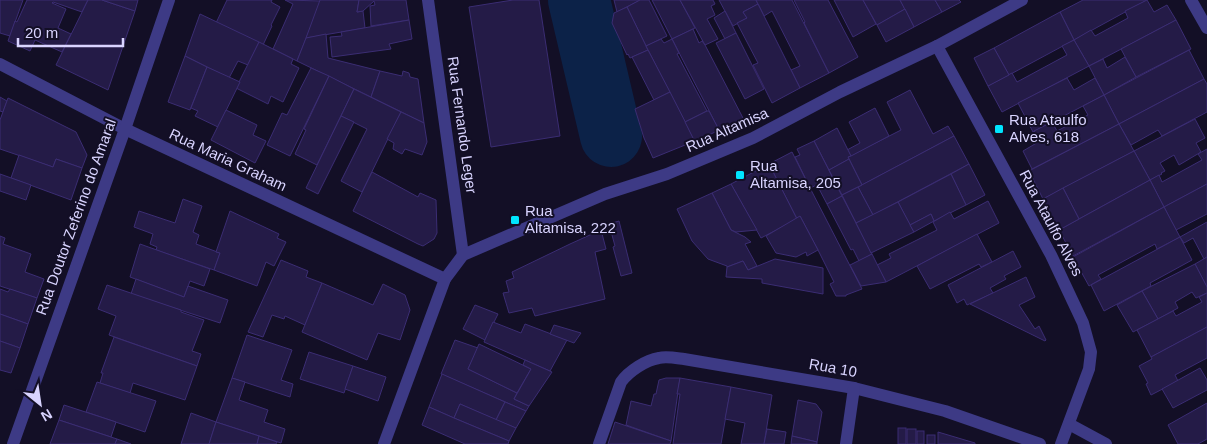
<svg xmlns="http://www.w3.org/2000/svg" width="1207" height="444" viewBox="0 0 1207 444" font-family="Arial,sans-serif">
  <style>
    .lines { fill: none; stroke-linecap: round; stroke-linejoin: round }
    .river { stroke: #0c2248; stroke-width: 62 }
    .building { fill: #241b47; stroke: #3b2d73 }
    .minor { stroke: #3d3a85; stroke-width: 12 }
    .poi-dot { fill: #00e5ff; stroke: #130f26; stroke-width: 2 }
    .labels { text-anchor: middle; stroke-width: 4; stroke-linejoin: round; paint-order: stroke }
    .poi-label { font-size: 15px; fill: #d9d4ff; stroke: #130f26; text-anchor: start }
    .street-label { font-size: 15px; fill: #d9d4ff; stroke: #130f26 }
  </style>
  <rect width="100%" height="100%" fill="#130f26"/>
  <g class="lines">
    <path class="river" d="M 579,0 L 611,136"/>
  </g>
  <g class="building">
    <path d="M 0,0 L 23,0 L 10,36 L 0,33 Z"/>
    <path d="M 27,0 L 88,0 L 82,12 L 53,2 L 52,3 L 66,9 L 58,28 L 71,34 L 62,52 L 35,40 L 30,51 L 8,41 L 15,21 L 17,22 Z"/>
    <path d="M 88,0 L 102,0 L 135,11 L 108,90 L 56,65 Z"/>
    <path d="M 102,0 L 138,0 L 135,11 Z"/>
    <path d="M 227,0 L 272,0 L 271,2 L 280,7 L 271,25 L 272,26 L 263,45 L 216,23 Z"/>
    <path d="M 285,0 L 321,1 L 297,61 L 273,49 L 293,4 Z"/>
    <path d="M 320,0 L 359,0 L 357,12 L 363,11 L 365,28 L 306,38 Z"/>
    <path d="M 359,0 L 406,0 L 409,20 L 371,26 L 370,6 L 375,5 L 374,1 L 363,11 L 357,12 Z"/>
    <path d="M 513,0 L 539,0 L 560,136 L 491,147 L 469,7 Z"/>
    <path d="M 614,0 L 640,0 L 617,12 Z"/>
    <path d="M 640,0 L 649,0 L 667,36 L 646,46 L 627,7 Z"/>
    <path d="M 652,0 L 680,0 L 695,28 L 672,39 Z"/>
    <path d="M 680,0 L 713,0 L 715,4 L 711,6 L 715,15 L 707,19 L 718,39 L 705,45 Z"/>
    <path d="M 719,0 L 756,0 L 758,4 L 743,12 L 747,18 L 733,26 Z"/>
    <path d="M 756,0 L 792,0 L 829,73 L 800,88 L 791,70 L 800,66 L 772,11 L 764,16 Z"/>
    <path d="M 794,0 L 828,0 L 858,57 L 829,73 L 804,23 L 805,22 Z"/>
    <path d="M 834,0 L 863,0 L 876,24 L 853,37 Z"/>
    <path d="M 863,0 L 900,0 L 905,9 L 877,25 Z"/>
    <path d="M 900,0 L 935,0 L 942,12 L 914,27 Z"/>
    <path d="M 935,0 L 959,0 L 961,2 L 942,12 Z"/>
    <path d="M 1083,0 L 1147,0 L 1074,40 L 1060,12 Z"/>
    <path d="M 1147,0 L 1154,12 L 1167,5 L 1176,20 L 1089,66 L 1074,40 L 1091,30 L 1095,36 L 1128,18 L 1125,11 Z"/>
    <path d="M 758,4 L 800,88 L 772,103 L 753,65 L 758,63 L 737,23 L 747,18 L 743,12 Z"/>
    <path d="M 627,7 L 648,50 L 630,58 L 628,54 L 627,55 L 612,23 L 614,13 Z"/>
    <path d="M 905,9 L 914,27 L 886,42 L 877,25 Z"/>
    <path d="M 725,11 L 736,33 L 725,39 L 714,18 Z"/>
    <path d="M 1060,12 L 1074,40 L 1009,75 L 994,48 Z"/>
    <path d="M 200,14 L 259,42 L 248,65 L 238,61 L 229,78 L 185,56 Z"/>
    <path d="M 409,20 L 412,39 L 389,44 L 391,49 L 332,57 L 330,37 L 342,36 L 341,32 Z"/>
    <path d="M 1176,20 L 1191,49 L 1136,77 L 1121,49 Z"/>
    <path d="M 693,29 L 699,43 L 702,41 L 705,45 L 743,118 L 719,130 L 672,39 Z"/>
    <path d="M 736,33 L 764,89 L 745,99 L 716,43 Z"/>
    <path d="M 326,34 L 328,58 L 380,71 L 371,97 L 297,61 L 306,38 Z"/>
    <path d="M 661,39 L 664,43 L 672,39 L 679,53 L 677,54 L 707,111 L 685,122 L 646,46 Z"/>
    <path d="M 1074,40 L 1089,66 L 1002,112 L 988,86 L 1012,73 L 1017,82 L 1067,55 L 1062,46 Z"/>
    <path d="M 259,42 L 293,59 L 291,64 L 299,68 L 283,102 L 271,96 L 268,104 L 236,88 Z"/>
    <path d="M 994,48 L 1009,75 L 988,86 L 974,58 Z"/>
    <path d="M 648,50 L 670,92 L 654,100 L 632,57 Z"/>
    <path d="M 1189,50 L 1204,79 L 1119,124 L 1104,95 Z"/>
    <path d="M 185,56 L 207,67 L 190,110 L 168,102 Z"/>
    <path d="M 1125,57 L 1136,77 L 1104,95 L 1089,66 L 1103,59 L 1107,68 Z"/>
    <path d="M 207,67 L 240,82 L 218,127 L 195,116 L 198,111 L 191,108 Z"/>
    <path d="M 311,68 L 329,76 L 290,156 L 267,145 L 282,113 L 287,115 Z"/>
    <path d="M 380,71 L 402,76 L 403,71 L 409,73 L 410,77 L 418,79 L 424,123 L 371,97 Z"/>
    <path d="M 329,76 L 354,89 L 317,165 L 295,154 L 306,130 L 304,129 Z"/>
    <path d="M 1067,78 L 1074,90 L 1095,78 L 1104,95 L 1033,132 L 1018,103 Z"/>
    <path d="M 1204,79 L 1207,84 L 1207,112 L 1162,136 L 1158,130 L 1131,145 L 1119,124 Z"/>
    <path d="M 354,89 L 401,112 L 362,192 L 341,181 L 367,129 L 341,116 Z"/>
    <path d="M 910,90 L 933,134 L 948,126 L 954,136 L 862,185 L 848,157 L 901,130 L 887,102 Z"/>
    <path d="M 670,92 L 695,141 L 653,158 L 644,138 L 635,109 Z"/>
    <path d="M 1104,95 L 1119,124 L 1032,169 L 1023,151 L 1040,141 L 1034,131 L 1052,122 L 1057,131 L 1088,115 L 1083,106 Z"/>
    <path d="M 0,97 L 7,101 L 3,112 L 0,111 Z"/>
    <path d="M 8,98 L 76,132 L 87,155 L 82,168 L 56,159 L 53,167 L 0,149 L 0,120 Z"/>
    <path d="M 875,108 L 889,136 L 851,156 L 847,150 L 860,143 L 849,122 Z"/>
    <path d="M 226,110 L 257,125 L 253,135 L 266,141 L 255,163 L 211,140 Z"/>
    <path d="M 707,111 L 709,111 L 719,130 L 695,142 L 685,122 Z"/>
    <path d="M 401,112 L 424,123 L 427,142 L 422,155 L 405,149 L 402,154 L 393,149 L 394,143 L 387,139 Z"/>
    <path d="M 341,116 L 354,122 L 318,194 L 306,188 Z"/>
    <path d="M 1195,119 L 1205,138 L 1196,143 L 1201,152 L 1179,165 L 1174,155 L 1160,163 L 1165,171 L 1161,173 L 1162,174 L 1150,180 L 1134,151 Z"/>
    <path d="M 1119,124 L 1134,151 L 1043,199 L 1029,171 Z"/>
    <path d="M 837,128 L 851,156 L 848,157 L 849,159 L 829,170 L 814,141 Z"/>
    <path d="M 954,136 L 969,164 L 873,215 L 858,187 Z"/>
    <path d="M 814,141 L 842,196 L 827,204 L 817,185 L 810,188 L 795,157 L 800,155 L 797,149 Z"/>
    <path d="M 1207,149 L 1207,184 L 1164,207 L 1150,180 L 1159,175 L 1162,182 L 1202,160 L 1198,154 Z"/>
    <path d="M 1134,151 L 1150,180 L 1079,219 L 1063,188 Z"/>
    <path d="M 792,152 L 810,188 L 862,289 L 846,295 L 846,296 L 836,296 L 830,284 L 834,282 L 818,250 L 800,216 L 797,219 L 769,164 Z"/>
    <path d="M 19,155 L 53,167 L 56,159 L 82,168 L 71,200 L 11,178 Z"/>
    <path d="M 849,159 L 862,185 L 842,195 L 829,170 Z"/>
    <path d="M 769,164 L 797,219 L 761,238 L 731,184 Z"/>
    <path d="M 969,164 L 985,195 L 966,205 L 951,174 Z"/>
    <path d="M 372,172 L 418,197 L 420,193 L 436,200 L 437,233 L 434,239 L 423,246 L 418,244 L 353,211 Z"/>
    <path d="M 0,174 L 31,185 L 26,200 L 0,191 Z"/>
    <path d="M 951,174 L 966,205 L 934,221 L 931,214 L 910,225 L 898,202 Z"/>
    <path d="M 1150,180 L 1164,207 L 1073,256 L 1059,230 Z"/>
    <path d="M 731,184 L 757,230 L 736,232 L 731,230 L 712,193 Z"/>
    <path d="M 1207,184 L 1207,214 L 1176,230 L 1164,207 Z"/>
    <path d="M 858,187 L 873,215 L 856,223 L 842,195 Z"/>
    <path d="M 1063,188 L 1079,219 L 1059,230 L 1043,199 Z"/>
    <path d="M 712,193 L 731,230 L 745,237 L 751,242 L 745,244 L 757,266 L 748,270 L 743,261 L 727,267 L 727,266 L 708,259 L 692,241 L 677,209 Z"/>
    <path d="M 842,196 L 872,254 L 859,261 L 853,249 L 851,250 L 827,204 Z"/>
    <path d="M 183,199 L 202,206 L 193,232 L 199,235 L 196,244 L 220,253 L 214,270 L 156,250 L 157,247 L 150,244 L 153,234 L 134,227 L 139,211 L 175,223 Z"/>
    <path d="M 988,201 L 999,223 L 886,282 L 877,265 L 891,258 L 889,254 L 937,230 L 933,222 L 950,212 L 954,219 Z"/>
    <path d="M 898,202 L 914,232 L 871,253 L 856,223 Z"/>
    <path d="M 1164,207 L 1180,237 L 1157,249 L 1155,244 L 1098,275 L 1101,279 L 1089,286 L 1073,257 Z"/>
    <path d="M 230,211 L 279,234 L 277,238 L 286,242 L 274,266 L 266,262 L 257,286 L 214,270 L 220,253 L 216,252 Z"/>
    <path d="M 931,214 L 934,221 L 914,232 L 910,225 Z"/>
    <path d="M 800,216 L 818,250 L 807,256 L 806,252 L 796,257 L 776,253 L 766,236 Z"/>
    <path d="M 619,221 L 632,273 L 621,276 L 613,247 L 615,246 L 609,224 Z"/>
    <path d="M 1207,222 L 1207,257 L 1204,259 L 1193,238 L 1184,243 L 1180,237 Z"/>
    <path d="M 601,230 L 606,249 L 595,252 L 605,299 L 535,316 L 532,308 L 509,313 L 503,293 L 509,292 L 506,281 L 514,278 L 512,272 L 570,244 Z"/>
    <path d="M 977,234 L 992,262 L 981,267 L 979,264 L 930,289 L 917,266 Z"/>
    <path d="M 0,236 L 5,238 L 3,244 L 31,254 L 25,272 L 44,279 L 37,298 L 0,286 Z"/>
    <path d="M 1180,237 L 1192,260 L 1150,283 L 1151,286 L 1104,311 L 1091,285 Z"/>
    <path d="M 140,244 L 210,269 L 204,286 L 190,281 L 184,297 L 130,277 Z"/>
    <path d="M 1013,251 L 1021,267 L 1004,276 L 1006,279 L 990,288 L 993,293 L 967,305 L 964,299 L 957,303 L 948,285 Z"/>
    <path d="M 872,254 L 886,282 L 861,286 L 850,265 Z"/>
    <path d="M 1207,257 L 1207,287 L 1195,264 Z"/>
    <path d="M 775,259 L 823,268 L 823,294 L 762,283 L 762,279 L 726,277 L 727,267 L 743,261 L 748,270 Z"/>
    <path d="M 281,260 L 308,271 L 306,277 L 322,283 L 305,325 L 285,316 L 284,319 L 272,315 L 263,337 L 248,332 Z"/>
    <path d="M 1195,264 L 1207,287 L 1207,293 L 1196,298 L 1192,292 L 1175,302 L 1178,308 L 1158,319 L 1142,291 Z"/>
    <path d="M 1026,277 L 1035,297 L 1019,305 L 1035,329 L 1039,326 L 1046,340 L 1045,341 L 970,304 Z"/>
    <path d="M 136,279 L 184,297 L 188,286 L 228,300 L 220,323 L 131,294 Z"/>
    <path d="M 322,283 L 373,305 L 383,284 L 405,295 L 410,310 L 400,340 L 378,333 L 367,360 L 302,332 Z"/>
    <path d="M 107,285 L 181,310 L 181,312 L 204,320 L 192,351 L 201,354 L 197,366 L 109,335 L 116,316 L 98,309 Z"/>
    <path d="M 0,289 L 8,292 L 10,289 L 37,298 L 28,324 L 0,314 Z"/>
    <path d="M 1142,291 L 1158,319 L 1133,332 L 1117,305 Z"/>
    <path d="M 1207,293 L 1207,327 L 1151,357 L 1137,330 L 1173,311 L 1176,316 L 1202,302 L 1199,297 Z"/>
    <path d="M 475,305 L 498,314 L 485,340 L 463,329 Z"/>
    <path d="M 0,314 L 28,324 L 20,348 L 0,341 Z"/>
    <path d="M 493,322 L 521,333 L 525,324 L 567,340 L 550,371 L 484,342 Z"/>
    <path d="M 554,325 L 581,333 L 574,343 L 550,334 Z"/>
    <path d="M 1207,327 L 1207,358 L 1175,375 L 1178,381 L 1151,395 L 1146,384 L 1148,383 L 1139,366 L 1152,359 L 1151,357 Z"/>
    <path d="M 247,335 L 292,350 L 281,380 L 293,384 L 290,397 L 232,378 Z"/>
    <path d="M 114,337 L 197,366 L 185,400 L 133,383 L 130,393 L 100,383 L 103,373 L 101,373 Z"/>
    <path d="M 455,340 L 478,348 L 468,369 L 517,393 L 514,399 L 529,406 L 526,411 L 441,374 Z"/>
    <path d="M 0,341 L 20,348 L 11,373 L 0,370 Z"/>
    <path d="M 479,344 L 531,369 L 517,393 L 468,369 Z"/>
    <path d="M 309,352 L 353,366 L 344,393 L 300,379 Z"/>
    <path d="M 525,360 L 552,372 L 529,406 L 514,399 L 531,369 L 523,365 Z"/>
    <path d="M 353,366 L 386,377 L 378,401 L 345,389 Z"/>
    <path d="M 1200,368 L 1207,380 L 1207,390 L 1173,408 L 1162,389 Z"/>
    <path d="M 442,374 L 505,402 L 496,420 L 460,404 L 454,418 L 429,407 Z"/>
    <path d="M 232,378 L 245,382 L 239,400 L 268,410 L 264,422 L 285,429 L 281,443 L 216,422 Z"/>
    <path d="M 666,378 L 680,378 L 671,441 L 626,425 L 631,401 L 651,406 L 654,394 L 656,394 L 659,380 Z"/>
    <path d="M 680,378 L 731,387 L 721,444 L 673,444 L 680,394 L 677,394 Z"/>
    <path d="M 97,382 L 156,401 L 145,432 L 86,412 Z"/>
    <path d="M 731,387 L 772,395 L 764,444 L 741,444 L 745,423 L 725,419 Z"/>
    <path d="M 798,400 L 816,404 L 822,412 L 817,442 L 792,436 Z"/>
    <path d="M 505,402 L 526,411 L 516,428 L 496,420 Z"/>
    <path d="M 1207,403 L 1207,439 L 1198,444 L 1178,444 L 1168,425 Z"/>
    <path d="M 460,404 L 516,428 L 509,441 L 454,418 Z"/>
    <path d="M 64,405 L 116,422 L 111,437 L 59,420 Z"/>
    <path d="M 429,407 L 454,418 L 509,441 L 508,444 L 465,444 L 422,425 Z"/>
    <path d="M 191,413 L 216,422 L 209,444 L 181,444 Z"/>
    <path d="M 59,420 L 117,439 L 115,444 L 50,444 Z"/>
    <path d="M 216,422 L 259,436 L 257,444 L 209,444 Z"/>
    <path d="M 615,422 L 671,441 L 670,444 L 608,444 Z"/>
    <rect x="898" y="428" width="8" height="16"/>
    <path d="M 767,429 L 786,432 L 784,444 L 764,444 Z"/>
    <rect x="907" y="429" width="9" height="15"/>
    <rect x="917" y="431" width="7" height="13"/>
    <path d="M 938,432 L 975,443 L 975,444 L 938,444 Z"/>
    <rect x="927" y="435" width="8" height="9"/>
    <path d="M 259,436 L 277,442 L 276,444 L 257,444 Z"/>
    <path d="M 792,436 L 817,442 L 817,444 L 791,444 Z"/>
    <path d="M 117,439 L 131,444 L 115,444 Z"/>
  </g>
  <g class="lines">
    <g class="minor">
      <path d="M 428,0 L 463,255"/>
      <path d="M 1191,0 L 1207,28"/>
      <path d="M 937,46 L 1051,255 L 1083,323 L 1091,352 L 1089,369 L 1061,444"/>
      <path d="M 0,64 L 125,129 L 445,279"/>
      <path d="M 1069,424 L 1106,444"/>
      <path d="M 13,444 L 125,129 L 169,0"/>
      <path d="M 384,444 L 445,279 L 463,255 L 605,194 L 667,174 L 753,138 L 840,92 L 937,46 L 1022,0"/>
      <path d="M 599,444 L 621,382 C 629,371 646,360 659,358 C 666,356 676,358 684,359 L 854,388 L 945,411 L 1040,444"/>
      <path d="M 846,444 L 854,388"/>
    </g>
  </g>
  <g class="poi-dot">
    <rect x="994" y="124" width="10" height="10" rx="2.5"/>
    <rect x="735" y="170" width="10" height="10" rx="2.5"/>
    <rect x="510" y="215" width="10" height="10" rx="2.5"/>
  </g>
  <g class="labels">
    <g class="poi-label">
      <text x="1009" y="125">Rua Ataulfo<tspan x="1009" dy="17">Alves, 618</tspan></text>
      <text x="750" y="171">Rua<tspan x="750" dy="17">Altamisa, 205</tspan></text>
      <text x="525" y="216">Rua<tspan x="525" dy="17">Altamisa, 222</tspan></text>
    </g>
    <g class="street-label">
      <text transform="translate(462 125) rotate(82)" y="5">Rua Fernando Leger</text>
      <text transform="translate(727 130) rotate(-24)" y="5">Rua Altamisa</text>
      <text transform="translate(228 160) rotate(25)" y="5">Rua Maria Graham</text>
      <text transform="translate(76 217) rotate(-70)" y="5">Rua Doutor Zeferino do Amaral</text>
      <text transform="translate(1051 223) rotate(62)" y="5">Rua Ataulfo Alves</text>
      <text transform="translate(833 368) rotate(10)" y="5">Rua 10</text>
    </g>
  </g>
  <g transform="translate(40 404) rotate(150)" stroke="#130f26" stroke-width="4" paint-order="stroke">
  <path d="M0-4L9 19L0 12L-9 19Z" fill="#d9d4ff"/>
  <text y="-8" font-size="14" font-weight="bold" text-anchor="middle" fill="#d9d4ff">N</text>
  </g>
  <path d="M18 38v8h105v-8" fill="none" stroke="#d9d4ff" stroke-width="2.5"/>
  <text x="25" y="38" font-size="15" fill="#d9d4ff" stroke="#130f26" stroke-width="4" paint-order="stroke">20 m</text>
</svg>
